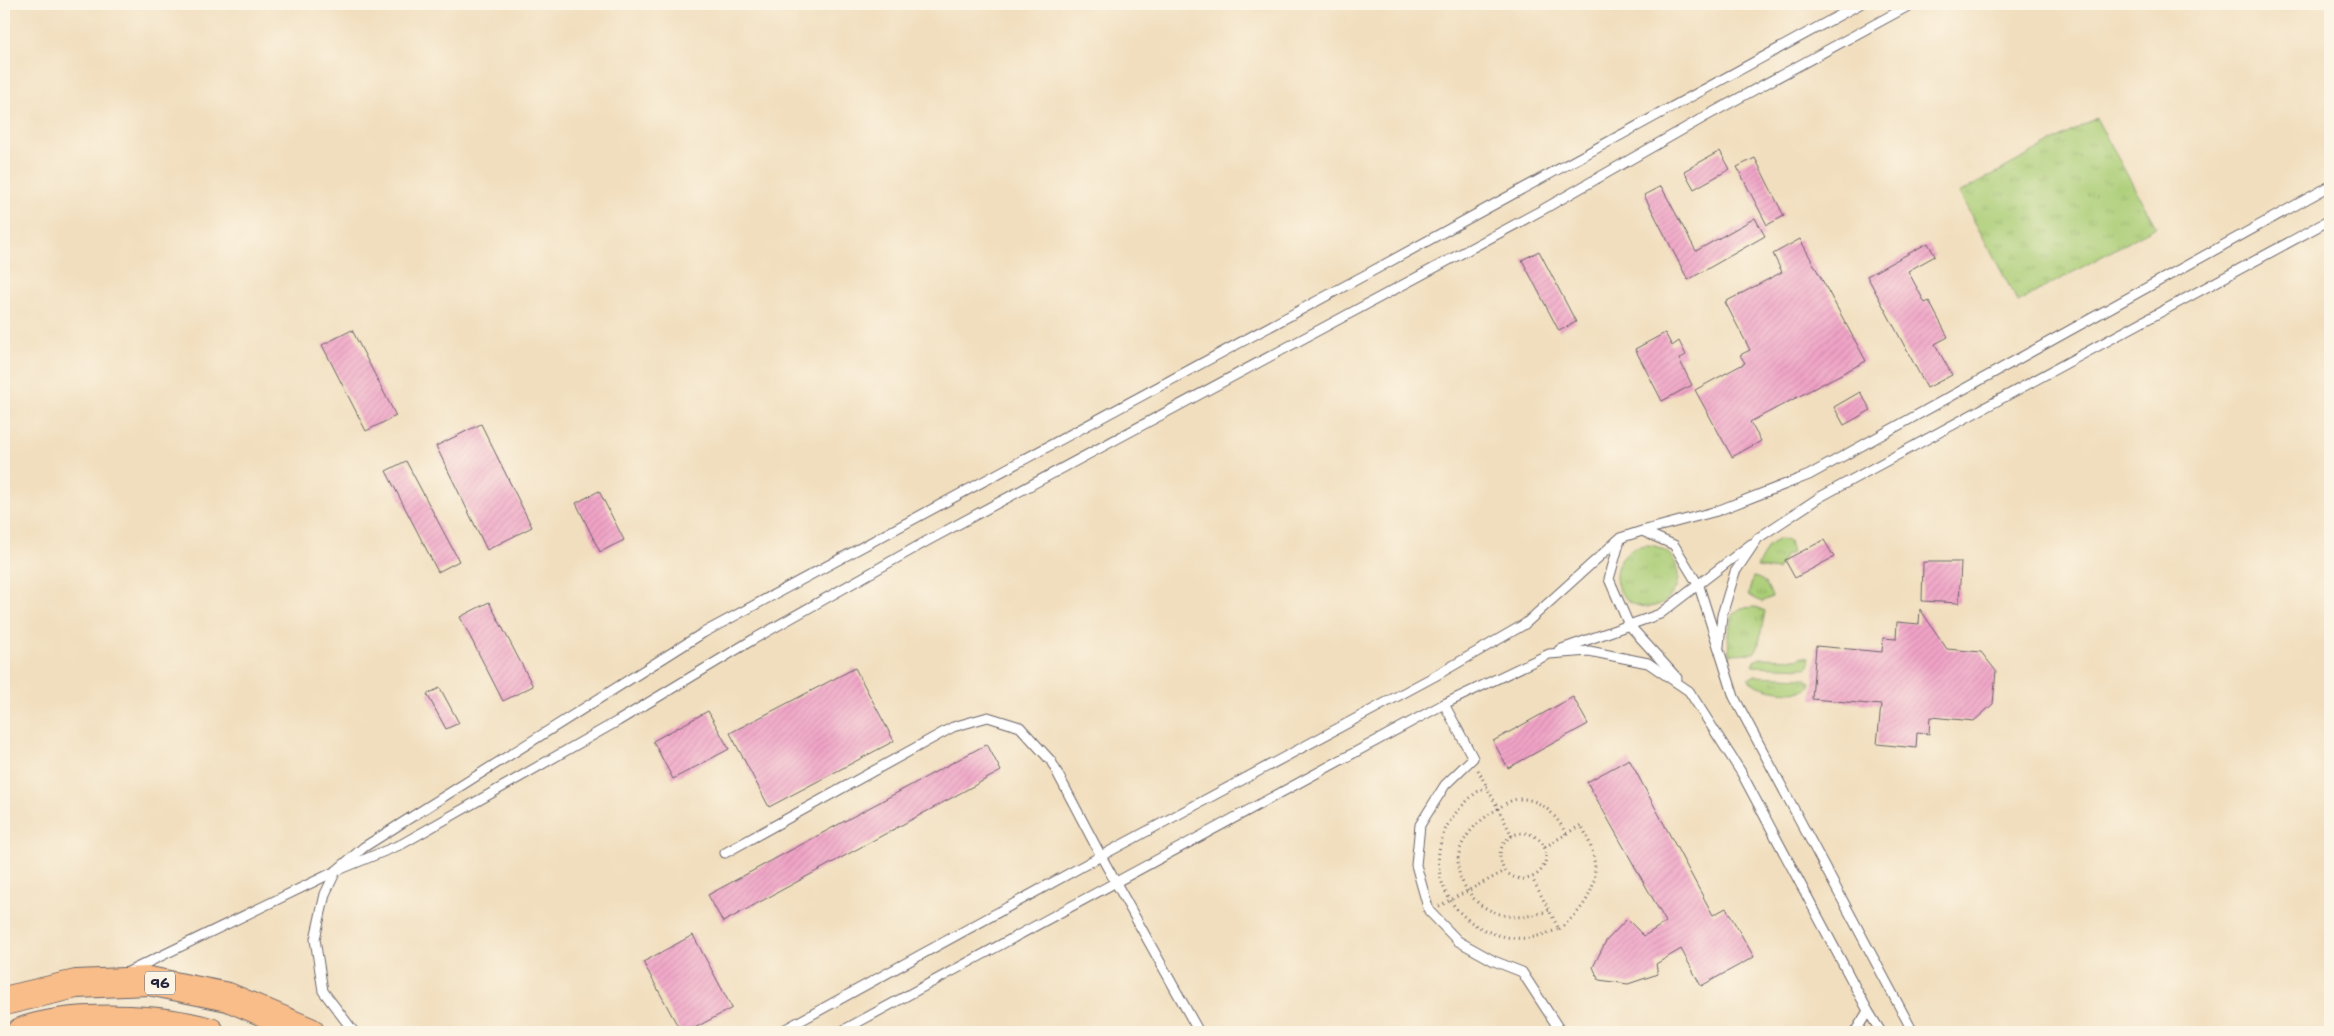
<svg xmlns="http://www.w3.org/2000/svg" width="2334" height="1036" viewBox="0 0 2334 1036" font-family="'Shantell Sans',sans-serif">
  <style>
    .grass { fill: url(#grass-tufts); stroke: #667858 }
    .building { fill: url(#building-hatch) }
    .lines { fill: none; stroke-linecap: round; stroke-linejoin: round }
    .lane-casing { stroke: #6a6469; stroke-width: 11 }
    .highway-casing { stroke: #6a6469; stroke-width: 30 }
    .path { stroke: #6a6469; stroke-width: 3; stroke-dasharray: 1 4; stroke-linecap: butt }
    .lane { stroke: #fff; stroke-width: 9 }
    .highway { stroke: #f8bd89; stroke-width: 28 }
    .labels { text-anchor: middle; stroke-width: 4; stroke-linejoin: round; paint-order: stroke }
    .shield { fill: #fcf5e5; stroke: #63616e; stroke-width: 1 }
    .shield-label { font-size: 14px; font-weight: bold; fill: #22223b }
  </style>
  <defs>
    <pattern id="grass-tufts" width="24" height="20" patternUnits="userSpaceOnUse" patternTransform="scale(1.25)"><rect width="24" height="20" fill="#aacd76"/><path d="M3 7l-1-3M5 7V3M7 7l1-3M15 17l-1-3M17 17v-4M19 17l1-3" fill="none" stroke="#92b067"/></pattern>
    <pattern id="building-hatch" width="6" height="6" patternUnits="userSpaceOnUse" patternTransform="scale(1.25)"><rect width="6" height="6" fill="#f0a3c6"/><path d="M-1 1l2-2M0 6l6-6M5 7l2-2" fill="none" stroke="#ce8cab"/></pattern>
  </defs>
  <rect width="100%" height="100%" fill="#fcf5e5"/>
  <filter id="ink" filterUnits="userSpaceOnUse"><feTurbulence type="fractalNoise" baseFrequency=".02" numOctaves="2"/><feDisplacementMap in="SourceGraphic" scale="10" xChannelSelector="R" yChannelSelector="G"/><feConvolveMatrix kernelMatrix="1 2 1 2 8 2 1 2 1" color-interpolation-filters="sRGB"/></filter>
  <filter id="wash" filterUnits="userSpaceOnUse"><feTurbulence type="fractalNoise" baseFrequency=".0096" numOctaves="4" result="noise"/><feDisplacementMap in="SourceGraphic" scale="20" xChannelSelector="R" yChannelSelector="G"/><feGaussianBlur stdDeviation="1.12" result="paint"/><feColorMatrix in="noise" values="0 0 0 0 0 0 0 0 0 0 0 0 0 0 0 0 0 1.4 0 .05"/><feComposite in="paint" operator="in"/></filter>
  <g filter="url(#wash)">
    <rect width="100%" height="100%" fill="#f1debe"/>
    <g class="grass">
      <path d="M 2096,118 L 2156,227 L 2018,302 L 1959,193 Z"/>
      <path d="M 1779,539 L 1789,541 L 1792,553 L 1785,556 L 1777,570 L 1757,567 L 1769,545 Z"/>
      <circle cx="1647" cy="576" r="31"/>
      <path d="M 1753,577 C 1764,578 1769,588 1772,597 L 1762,602 L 1748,595 Z"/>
      <path d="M 1755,607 L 1765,611 L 1759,643 L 1754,653 L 1729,654 L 1728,634 L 1733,614 L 1741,608 Z"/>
      <path d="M 1802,656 L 1809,657 L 1810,664 L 1806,668 L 1753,666 L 1755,661 L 1760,658 L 1799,659 Z"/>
      <path d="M 1754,676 L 1805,678 L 1810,682 L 1810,687 C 1799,697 1757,690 1748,679 Z"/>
    </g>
    <g id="blocks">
      <g class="building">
        <path d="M 1720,151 L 1730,169 L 1694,189 L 1684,171 Z"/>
        <path d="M 1755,158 L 1784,216 L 1767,225 L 1737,167 Z"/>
        <path d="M 1661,186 L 1696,251 L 1755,218 L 1765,236 L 1688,280 L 1644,195 Z"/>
        <path d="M 1800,239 L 1866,361 L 1750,422 L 1761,441 L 1732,457 L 1695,390 L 1745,363 L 1740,355 L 1750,350 L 1725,302 L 1782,272 L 1773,254 Z"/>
        <path d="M 1928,243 L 1935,256 L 1908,271 L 1925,303 L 1929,301 L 1948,337 L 1935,344 L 1952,375 L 1927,388 L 1867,276 Z"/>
        <path d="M 1539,251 L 1576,322 L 1559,331 L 1522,260 Z"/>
        <path d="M 352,330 L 396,416 L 366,431 L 322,345 Z"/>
        <path d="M 1665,333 L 1672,346 L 1679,341 L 1686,355 L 1679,359 L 1692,385 L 1662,401 L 1635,349 Z"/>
        <path d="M 1860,392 L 1871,410 L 1844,425 L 1834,407 Z"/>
        <path d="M 481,424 L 532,527 L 487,550 L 436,446 Z"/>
        <path d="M 406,461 L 459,561 L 438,572 L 386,471 Z"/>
        <path d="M 599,491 L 624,540 L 600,552 L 576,503 Z"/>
        <path d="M 1824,540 L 1834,557 L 1795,578 L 1785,560 Z"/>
        <path d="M 1923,562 L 1961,562 L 1959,603 L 1922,601 Z"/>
        <path d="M 489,602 L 533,686 L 503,701 L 460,617 Z"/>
        <path d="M 1920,609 L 1947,649 L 1981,652 L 1996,671 L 1993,704 L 1974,721 L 1930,717 L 1929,734 L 1917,733 L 1916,748 L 1877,744 L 1881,705 L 1812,699 L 1816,646 L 1882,652 L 1883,638 L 1896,639 L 1897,622 L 1919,624 Z"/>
        <path d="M 855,668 L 894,741 L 769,807 L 730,733 Z"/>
        <path d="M 440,688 L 459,723 L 446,729 L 427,694 Z"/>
        <path d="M 1573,697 L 1588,724 L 1508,768 L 1493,741 Z"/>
        <path d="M 708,711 L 729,749 L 673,779 L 653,741 Z"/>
        <path d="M 987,744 L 1001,771 L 723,922 L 708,895 Z"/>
        <path d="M 1629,759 L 1713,915 L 1726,908 L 1754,957 L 1701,986 L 1681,949 L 1656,964 L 1658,974 L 1628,984 L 1599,980 L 1593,967 L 1606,941 L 1627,919 L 1644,936 L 1666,922 L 1587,782 Z"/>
        <path d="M 693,935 L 732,1008 L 687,1032 L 681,1032 L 643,962 Z"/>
      </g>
    </g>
  </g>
  <g filter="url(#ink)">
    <use href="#blocks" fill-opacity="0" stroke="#6a6469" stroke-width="1"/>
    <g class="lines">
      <g class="lane-casing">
        <g id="lane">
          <path d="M 1642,531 L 1717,511 L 1809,475 L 2330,186"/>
          <path d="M 1620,540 L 1609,579 L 1629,625 L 1677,678"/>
          <path d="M 1719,646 L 1722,615 L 1735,572 L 1758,538 L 1820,497 L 2330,220"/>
          <path d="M 1559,650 L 1660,614 L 1751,544"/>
          <path d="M 1444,704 L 1549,654 L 1589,651 L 1648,663 L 1689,691 L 1741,772 L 1868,1011 L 1855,1032"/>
          <path d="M 725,853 L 953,727 L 988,717 L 1020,727 L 1051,761 L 1101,856 L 1199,1032"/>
          <path d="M 126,973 L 336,871 L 402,844 L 618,721 L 754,639 L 927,541 L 1542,210 L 1708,115 L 1912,4"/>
          <path d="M 1868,1011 L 1881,1032"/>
          <path d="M 354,1032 L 323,991 L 315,939 L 325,894 L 336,871 L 364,847 L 703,633 L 1367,274 L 1860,4"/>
          <path d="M 780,1032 L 1101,856 L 1435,676 L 1525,624 L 1620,538 L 1642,531 L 1674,545 L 1699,586 L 1734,697 L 1913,1032"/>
          <path d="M 840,1032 L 1444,704 L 1473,758 L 1445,785 L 1420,825 L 1416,865 L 1429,911 L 1458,941 L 1494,961 L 1522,972 L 1561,1032"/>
        </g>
      </g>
      <g class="highway-casing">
        <g id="highway">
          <path d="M 4,1001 L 76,984 L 149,981 L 228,997 L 310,1032"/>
          <path d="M 21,1032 C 70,1014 161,1017 210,1032"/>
        </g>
      </g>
      <g class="path">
        <path d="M 1478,770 L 1487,787"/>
        <circle cx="1523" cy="856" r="23"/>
        <path d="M 1512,836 L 1487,787 C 1476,791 1471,797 1463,805 C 1412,855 1446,932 1515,938 C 1530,940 1545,934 1559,929 L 1532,878"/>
        <path d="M 1545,847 L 1566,834 C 1558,817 1541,798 1520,799 C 1511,799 1503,805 1496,810 C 1469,826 1447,853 1464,885 C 1469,893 1476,903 1484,907 C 1506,920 1526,919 1549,910"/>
        <path d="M 1439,906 L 1505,871"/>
        <path d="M 1559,929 C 1598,899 1605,868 1581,825 L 1566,834"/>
      </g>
      <use href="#lane" class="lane"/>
      <use href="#highway" class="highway"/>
    </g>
  </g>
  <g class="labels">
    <rect class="shield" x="145" y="971.5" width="30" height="23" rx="4"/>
    <g class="shield-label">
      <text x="160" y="988">96</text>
    </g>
  </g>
  <rect width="2334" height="1036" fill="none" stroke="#fcf5e5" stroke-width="20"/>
</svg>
